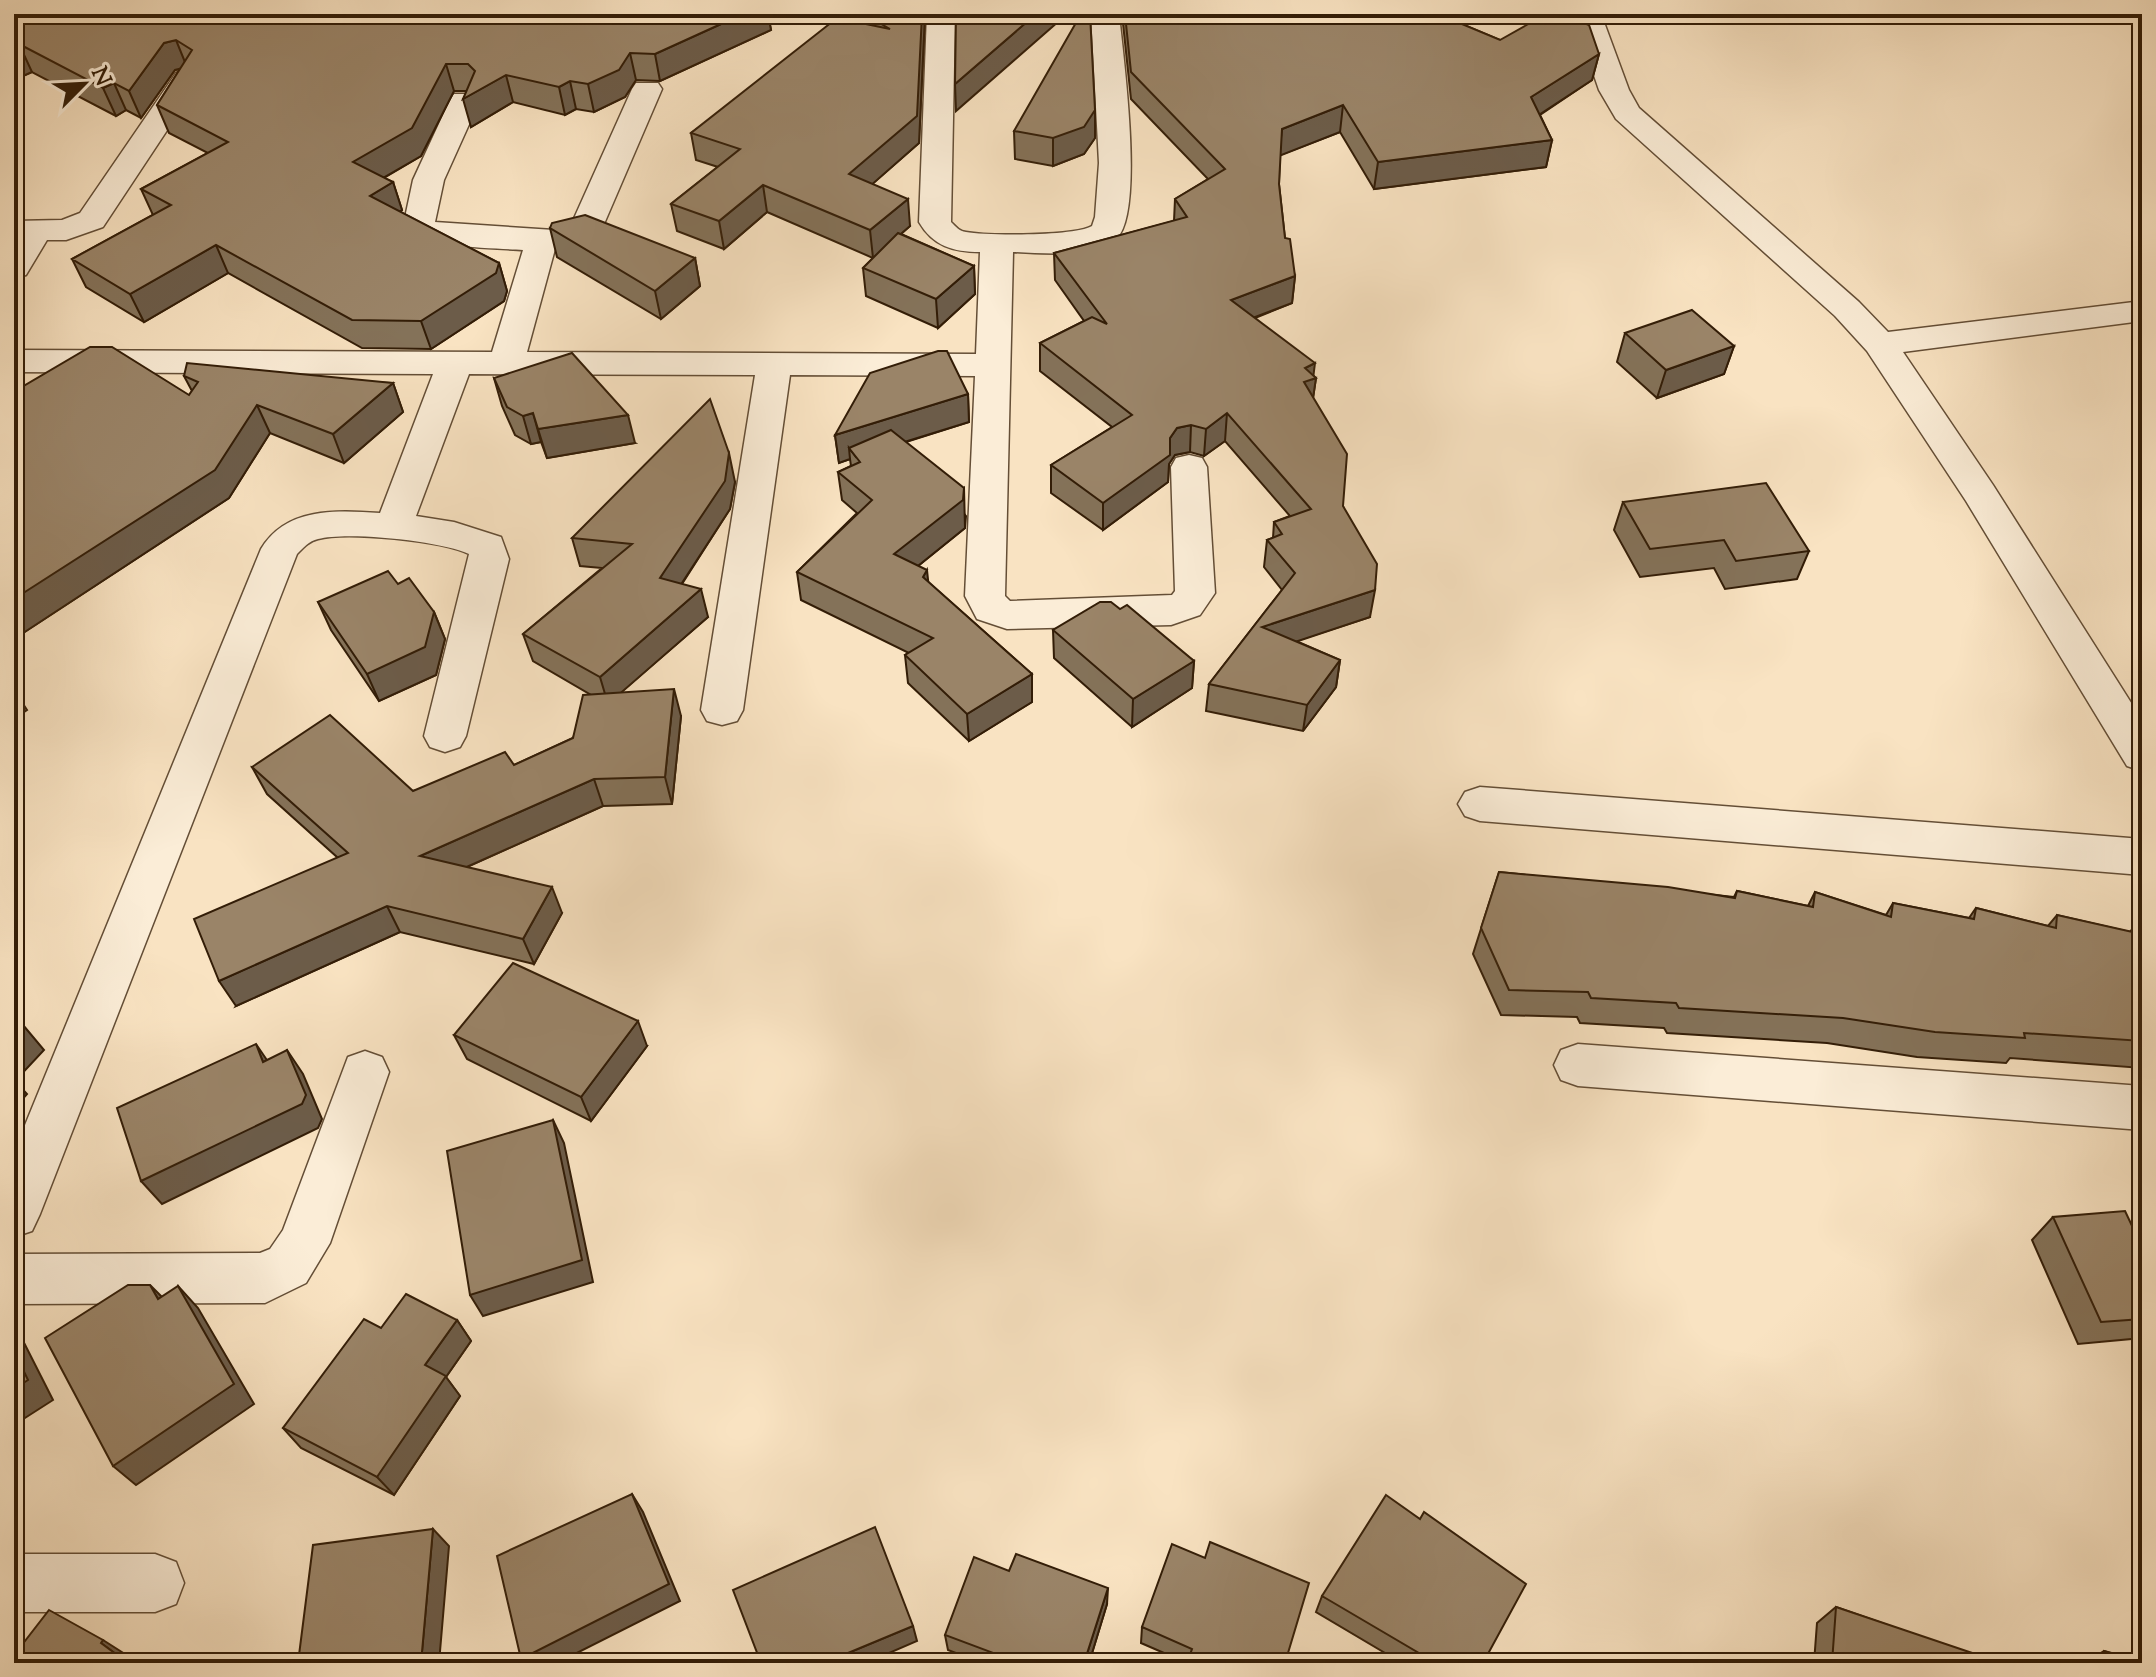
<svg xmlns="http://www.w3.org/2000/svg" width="2156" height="1677" viewBox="0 0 2156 1677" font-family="'Sorts Mill Goudy',serif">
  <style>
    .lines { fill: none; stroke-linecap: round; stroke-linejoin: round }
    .minor-casing { stroke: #644e36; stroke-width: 3 }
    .minor { fill: #fbedd7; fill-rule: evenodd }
    .wall { fill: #847259; stroke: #331d07; stroke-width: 2 }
    .shaded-wall { fill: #6c5c49; stroke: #331d07; stroke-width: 2 }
    .building { fill: #9a8468; stroke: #331d07; stroke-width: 2 }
  </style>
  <rect width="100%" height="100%" fill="#f9e3c2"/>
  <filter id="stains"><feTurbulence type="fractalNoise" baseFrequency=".0025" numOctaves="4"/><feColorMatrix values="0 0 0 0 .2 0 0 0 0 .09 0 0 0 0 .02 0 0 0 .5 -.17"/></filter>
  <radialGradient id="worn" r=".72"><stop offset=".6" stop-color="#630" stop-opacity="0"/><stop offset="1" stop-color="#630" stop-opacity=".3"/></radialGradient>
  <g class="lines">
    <g class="minor-casing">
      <g id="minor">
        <path d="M 927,14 L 955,14 L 951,222 C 956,227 959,231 966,232 C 987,236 1076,236 1092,226 L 1095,217 L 1099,163 L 1091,14 L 1119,14 C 1123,55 1145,214 1116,239 C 1092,259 1042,253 1013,252 L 1005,596 L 1010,601 L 1172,595 L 1175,591 L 1171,467 L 1176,458 L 1189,455 L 1202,458 L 1207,467 L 1215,593 L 1200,615 L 1171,625 L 1007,629 L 977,619 L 965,596 L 975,376 L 790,375 L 743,710 L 737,721 L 722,725 L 707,721 L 701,710 L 755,375 L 469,374 L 416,516 L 454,522 L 501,537 L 509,559 L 466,736 L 460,747 L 445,752 L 430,747 L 424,736 L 469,554 C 442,541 347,531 318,539 C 309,541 303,548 297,554 L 40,1214 L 32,1231 L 14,1237 L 14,1152 L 261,549 C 286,507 336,510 380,513 L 433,374 L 14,372 L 14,350 L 492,352 L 523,250 C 496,248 417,248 403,227 L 413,180 L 450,100 L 454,94 L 476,94 L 480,100 L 444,180 L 435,222 L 554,230 L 571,225 L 632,89 L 636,83 L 658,83 L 662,89 L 601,231 C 591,245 572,247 555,249 L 527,352 L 976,354 L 980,252 C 953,252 933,246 919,222 Z"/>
        <path d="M 1573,14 L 1601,14 L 1629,90 L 1639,108 L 1859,302 L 1888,332 L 2142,301 L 2142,321 L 1903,352 L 1993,485 L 2142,720 L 2142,771 L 2127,766 L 1966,501 L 1867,351 L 1835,316 L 1616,119 L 1599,90 Z"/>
        <path d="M 186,70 L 196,73 L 201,79 L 103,227 L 66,240 L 47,240 L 26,275 L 14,278 L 14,221 L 62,220 L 80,213 L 176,73 Z"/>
        <path d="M 1480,787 L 2142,839 L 2142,875 L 1480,821 L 1465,816 L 1458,804 L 1465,792 Z"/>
        <path d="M 1578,1044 L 2142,1086 L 2142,1130 L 1578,1086 L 1561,1080 L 1554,1065 L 1561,1050 Z"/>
        <path d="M 365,1051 L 382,1057 L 389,1072 L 330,1243 L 306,1283 L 265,1303 L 14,1304 L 14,1254 L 260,1253 L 270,1249 L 283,1230 L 348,1057 Z"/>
        <path d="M 14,1554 L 155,1554 L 176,1562 L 184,1583 L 176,1604 L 155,1612 L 14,1612 Z"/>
      </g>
    </g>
    <use href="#minor" class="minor"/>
  </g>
  <g class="wall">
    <path d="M 14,14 L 768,14 L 771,30 L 660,81 L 636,80 L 625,97 L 594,112 L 576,109 L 565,115 L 513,102 L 471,127 L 467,91 L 454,91 L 421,156 L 384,178 L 393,182 L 402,210 L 400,212 L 499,263 L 507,291 L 504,301 L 431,349 L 362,348 L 228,273 L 144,322 L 86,287 L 72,259 L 153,215 L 141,189 L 208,153 L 169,133 L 157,105 L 180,69 L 175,70 L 141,118 L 126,110 L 116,116 L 32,72 L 14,80 Z"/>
    <path d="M 852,14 L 925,14 L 919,143 L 872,184 L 910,226 L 901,234 L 974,266 L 975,294 L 938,328 L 866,296 L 863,268 L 873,258 L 767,212 L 724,249 L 677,231 L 671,204 L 718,167 L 696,160 L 691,133 L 853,21 Z"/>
    <path d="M 1122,14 L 1438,14 L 1500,40 L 1599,54 L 1592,80 L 1540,115 L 1552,140 L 1546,167 L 1374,189 L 1340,132 L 1280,155 L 1279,184 L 1285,238 L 1295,276 L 1292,303 L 1255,318 L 1316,378 L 1313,398 L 1343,506 L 1370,617 L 1296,641 L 1340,660 L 1336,687 L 1303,731 L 1206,711 L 1209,684 L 1282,590 L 1264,567 L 1267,540 L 1273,538 L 1274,522 L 1290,516 L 1225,441 L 1204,456 L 1190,452 L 1175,455 L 1169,464 L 1168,482 L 1103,530 L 1051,493 L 1051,465 L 1112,427 L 1040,371 L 1040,343 L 1084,321 L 1055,280 L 1054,253 L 1174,221 L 1175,199 L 1208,179 L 1131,99 Z"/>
    <path d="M 1095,110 L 1095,138 L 1084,154 L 1053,166 L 1015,159 L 1014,131 Z"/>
    <path d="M 550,228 L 695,258 L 700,286 L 661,319 L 557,257 Z"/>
    <path d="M 1625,333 L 1734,346 L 1724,374 L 1657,398 L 1617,362 Z"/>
    <path d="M 184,376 L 393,383 L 403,412 L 344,463 L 270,433 L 229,498 L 14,639 L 14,384 L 20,388 L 189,395 L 192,391 Z"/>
    <path d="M 494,378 L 635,443 L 547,458 L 541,442 L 531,444 L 515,435 L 502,406 Z"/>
    <path d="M 968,394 L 969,422 L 906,442 L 966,516 L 965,528 L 918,566 L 928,582 L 1032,674 L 1032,702 L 969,741 L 908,683 L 905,655 L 909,653 L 801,600 L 797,572 L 857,513 L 842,500 L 838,472 L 851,466 L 850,459 L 839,463 L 835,435 Z"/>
    <path d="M 735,482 L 730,509 L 682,584 L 708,617 L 621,692 L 681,716 L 672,804 L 603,806 L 467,867 L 562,913 L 534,964 L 400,932 L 236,1006 L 338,858 L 267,794 L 252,767 L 413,791 L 514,765 L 573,738 L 591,695 L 533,661 L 523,634 L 602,568 L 580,566 L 572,538 Z"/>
    <path d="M 1623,502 L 1809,551 L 1797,579 L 1725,589 L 1714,568 L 1640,577 L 1614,530 Z"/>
    <path d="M 398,584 L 434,612 L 445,639 L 436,675 L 379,701 L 331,630 L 318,602 Z"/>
    <path d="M 1120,609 L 1194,661 L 1192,688 L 1132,727 L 1054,658 L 1053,630 Z"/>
    <path d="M 1499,872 L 1734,897 L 1737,891 L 1808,906 L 1815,892 L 1886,915 L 1893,903 L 1969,918 L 1976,908 L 2048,926 L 2057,915 L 2130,932 L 2137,922 L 2142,923 L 2142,1068 L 2010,1058 L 2006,1063 L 1917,1057 L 1827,1043 L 1667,1033 L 1664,1028 L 1580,1023 L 1577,1017 L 1501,1015 L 1473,954 Z"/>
    <path d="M 454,1035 L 647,1046 L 591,1121 L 467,1059 Z"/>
    <path d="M 2053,1217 L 2142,1247 L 2142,1338 L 2078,1344 L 2032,1240 Z"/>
    <path d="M 457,1320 L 471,1341 L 446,1377 L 460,1396 L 394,1495 L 301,1448 L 283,1428 L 381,1328 Z"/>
    <path d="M 1009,1571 L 1107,1604 L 1089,1663 L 982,1663 L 948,1650 L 945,1635 Z"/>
    <path d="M 1322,1596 L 1483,1663 L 1402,1663 L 1316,1612 Z"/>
    <path d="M 1836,1607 L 1996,1663 L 1814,1663 L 1817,1623 Z"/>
    <path d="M 1142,1627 L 1285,1663 L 1187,1663 L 1141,1643 Z"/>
    <path d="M 2104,1651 L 2142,1663 L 2084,1663 Z"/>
  </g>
  <g class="shaded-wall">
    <path d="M 743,14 L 768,14 L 771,30 L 660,81 L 655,54 Z"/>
    <path d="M 922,14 L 925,14 L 919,143 L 852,202 L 849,174 Z"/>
    <path d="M 1036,14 L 1067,14 L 956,111 L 955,84 Z"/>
    <path d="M 176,40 L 187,67 L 175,70 L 141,118 L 129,91 L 164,43 Z"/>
    <path d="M 19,44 L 32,72 L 14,80 L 14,47 Z"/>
    <path d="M 630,53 L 636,80 L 625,97 L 594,112 L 588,84 Z"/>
    <path d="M 1599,54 L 1592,80 L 1525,124 L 1531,97 Z"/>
    <path d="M 446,64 L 454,91 L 421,156 L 362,190 L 353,162 Z"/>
    <path d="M 506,75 L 513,102 L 471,127 L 463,99 Z"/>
    <path d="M 570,81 L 576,109 L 565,115 L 559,87 Z"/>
    <path d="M 114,83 L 126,110 L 116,116 L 103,88 Z"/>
    <path d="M 1343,105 L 1340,132 L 1279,156 L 1282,129 Z"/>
    <path d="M 1095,110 L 1095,138 L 1084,154 L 1053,166 L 1053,138 Z"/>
    <path d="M 1552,140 L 1546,167 L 1374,189 L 1378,162 Z"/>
    <path d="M 393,182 L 402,210 L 380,224 L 370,196 Z"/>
    <path d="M 763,185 L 767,212 L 724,249 L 719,221 Z"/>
    <path d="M 908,199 L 910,226 L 873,258 L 870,230 Z"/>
    <path d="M 216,245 L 228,273 L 144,322 L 130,294 Z"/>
    <path d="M 695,258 L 700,286 L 661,319 L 655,291 Z"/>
    <path d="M 499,263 L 507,291 L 504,301 L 431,349 L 421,321 Z"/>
    <path d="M 974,266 L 975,294 L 938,328 L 936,299 Z"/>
    <path d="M 1295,276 L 1292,303 L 1229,327 L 1231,300 Z"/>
    <path d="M 1734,346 L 1724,374 L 1657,398 L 1666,370 Z"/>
    <path d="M 1315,363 L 1313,379 L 1316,378 L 1312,405 L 1300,410 L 1305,368 Z"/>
    <path d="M 393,383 L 403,412 L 344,463 L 333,434 Z"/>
    <path d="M 968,394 L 969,422 L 856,457 L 849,448 L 850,459 L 839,463 L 835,435 Z"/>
    <path d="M 257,405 L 270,433 L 229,498 L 14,639 L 14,599 Z"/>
    <path d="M 533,413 L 541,442 L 531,444 L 523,416 Z"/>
    <path d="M 1227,413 L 1225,441 L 1204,456 L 1206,429 Z"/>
    <path d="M 628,415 L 635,443 L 547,458 L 538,429 Z"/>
    <path d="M 1191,425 L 1190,452 L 1175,455 L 1169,464 L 1168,482 L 1103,530 L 1103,503 L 1170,438 L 1177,428 Z"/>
    <path d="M 729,453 L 735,482 L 730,509 L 667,606 L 660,578 Z"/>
    <path d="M 964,488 L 965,528 L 898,582 L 894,554 Z"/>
    <path d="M 927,570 L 930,598 L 923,577 Z"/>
    <path d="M 701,589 L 708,617 L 608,704 L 600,677 Z"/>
    <path d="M 1375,590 L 1370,617 L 1259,654 L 1262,627 Z"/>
    <path d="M 434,612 L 445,639 L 436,675 L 379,701 L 367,674 Z"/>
    <path d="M 1340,660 L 1336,687 L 1303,731 L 1307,705 Z"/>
    <path d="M 1194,661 L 1192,688 L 1132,727 L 1133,699 Z"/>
    <path d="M 1032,674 L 1032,702 L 969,741 L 967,714 Z"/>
    <path d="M 674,689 L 681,716 L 672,804 L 665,777 Z"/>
    <path d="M 14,690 L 27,710 L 14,719 Z"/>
    <path d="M 594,779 L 603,806 L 433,882 L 420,856 Z"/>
    <path d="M 552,887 L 562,913 L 534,964 L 523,939 Z"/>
    <path d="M 387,906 L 400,932 L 236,1006 L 219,981 Z"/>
    <path d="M 638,1021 L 647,1046 L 591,1121 L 581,1097 Z"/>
    <path d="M 23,1025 L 44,1050 L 15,1081 L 27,1094 L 14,1109 L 14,1035 Z"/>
    <path d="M 256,1044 L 273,1069 L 263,1062 Z"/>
    <path d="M 287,1050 L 303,1074 L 322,1119 L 318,1128 L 162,1204 L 141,1181 Z"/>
    <path d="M 553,1120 L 564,1143 L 593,1282 L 483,1316 L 470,1295 Z"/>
    <path d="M 150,1285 L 171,1306 L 158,1299 Z"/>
    <path d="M 178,1286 L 198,1308 L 254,1404 L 136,1485 L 113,1466 Z"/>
    <path d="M 457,1320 L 471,1341 L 446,1377 L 460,1396 L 394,1495 L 377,1477 L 425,1365 Z"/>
    <path d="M 14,1323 L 53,1400 L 14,1425 Z"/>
    <path d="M 632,1494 L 643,1512 L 680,1601 L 557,1663 L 525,1663 L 521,1659 Z"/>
    <path d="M 433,1529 L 449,1546 L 439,1663 L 421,1663 Z"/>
    <path d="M 1108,1588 L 1107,1604 L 1089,1663 L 1084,1663 Z"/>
    <path d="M 913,1626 L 917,1641 L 866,1663 L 824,1663 Z"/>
    <path d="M 103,1640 L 128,1656 L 126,1659 L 132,1663 L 128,1663 L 101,1643 Z"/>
  </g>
  <g class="building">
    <path d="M 14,14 L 743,14 L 655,54 L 630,53 L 619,70 L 588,84 L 570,81 L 559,87 L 506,75 L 463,99 L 475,71 L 468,64 L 446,64 L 412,128 L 353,162 L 393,182 L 370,196 L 499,263 L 496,273 L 421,321 L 352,320 L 216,245 L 130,294 L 72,259 L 171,205 L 141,189 L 228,142 L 157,105 L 192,50 L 176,40 L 164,43 L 129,91 L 114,83 L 103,88 L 19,44 L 14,47 Z"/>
    <path d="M 864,14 L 922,14 L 917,116 L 849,174 L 908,199 L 870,230 L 763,185 L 719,221 L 671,204 L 740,149 L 691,133 L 837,18 L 890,29 Z"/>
    <path d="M 956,14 L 1036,14 L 955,84 Z"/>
    <path d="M 1081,14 L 1090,14 L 1095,110 L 1084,127 L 1053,138 L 1014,131 Z"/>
    <path d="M 1125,14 L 1438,14 L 1500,40 L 1546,14 L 1562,14 L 1589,25 L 1599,54 L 1531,97 L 1552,140 L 1378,162 L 1343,105 L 1282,129 L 1279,184 L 1285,238 L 1290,239 L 1295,276 L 1231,300 L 1315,363 L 1305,368 L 1316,378 L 1304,382 L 1347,454 L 1343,506 L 1377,564 L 1375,590 L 1262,627 L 1340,660 L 1307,705 L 1209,684 L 1295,573 L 1267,540 L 1282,534 L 1274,522 L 1311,509 L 1227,413 L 1206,429 L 1191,425 L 1177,428 L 1170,438 L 1170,455 L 1103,503 L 1051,465 L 1132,415 L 1040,343 L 1092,317 L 1107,324 L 1054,253 L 1187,217 L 1175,199 L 1225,169 L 1131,72 Z"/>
    <path d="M 585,215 L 695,258 L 655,291 L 550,228 L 552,223 Z"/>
    <path d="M 898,233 L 974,266 L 936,299 L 863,268 Z"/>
    <path d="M 1692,310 L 1734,346 L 1666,370 L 1625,333 Z"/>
    <path d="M 90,347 L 112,347 L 189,395 L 198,382 L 184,376 L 187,363 L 393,383 L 333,434 L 257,405 L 215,470 L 14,599 L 14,511 L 16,510 L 14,508 L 14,384 L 20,388 Z"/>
    <path d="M 938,351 L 947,351 L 968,394 L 835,435 L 870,373 Z"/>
    <path d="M 572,353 L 628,415 L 538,429 L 533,413 L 523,416 L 507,407 L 494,378 Z"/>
    <path d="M 710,399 L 729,453 L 725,481 L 660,578 L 701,589 L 600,677 L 523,634 L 632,544 L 572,538 Z"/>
    <path d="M 891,430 L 964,488 L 963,500 L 894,554 L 927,570 L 923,577 L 1032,674 L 967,714 L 905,655 L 933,638 L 797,572 L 872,500 L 838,472 L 860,462 L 849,448 Z"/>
    <path d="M 1766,483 L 1809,551 L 1736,561 L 1724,540 L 1650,549 L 1623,502 Z"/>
    <path d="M 388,571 L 398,584 L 409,578 L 434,612 L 425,647 L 367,674 L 318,602 Z"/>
    <path d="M 1100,602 L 1111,602 L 1120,609 L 1127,605 L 1194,661 L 1133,699 L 1053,630 Z"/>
    <path d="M 674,689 L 665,777 L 594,779 L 420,856 L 552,887 L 523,939 L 387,906 L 219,981 L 194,919 L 348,853 L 252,767 L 330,715 L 413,791 L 505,752 L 514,765 L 573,738 L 583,695 Z"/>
    <path d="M 1499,872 L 1668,887 L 1735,898 L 1737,891 L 1813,907 L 1815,892 L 1891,917 L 1893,903 L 1974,919 L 1976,908 L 2056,928 L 2057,915 L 2137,933 L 2137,922 L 2142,923 L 2142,1041 L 2024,1033 L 2025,1038 L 1935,1032 L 1843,1018 L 1679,1008 L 1676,1003 L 1591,998 L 1588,992 L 1509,990 L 1481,928 Z"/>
    <path d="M 513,963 L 638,1021 L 581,1097 L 454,1035 Z"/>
    <path d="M 14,1021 L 23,1025 L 14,1035 Z"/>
    <path d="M 256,1044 L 263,1062 L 287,1050 L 306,1095 L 302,1104 L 141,1181 L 117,1108 Z"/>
    <path d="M 553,1120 L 582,1260 L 470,1295 L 447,1151 Z"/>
    <path d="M 2125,1211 L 2142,1247 L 2142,1319 L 2101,1322 L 2053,1217 Z"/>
    <path d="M 128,1285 L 150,1285 L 158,1299 L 178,1286 L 234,1384 L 113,1466 L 45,1338 Z"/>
    <path d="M 406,1294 L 457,1320 L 425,1365 L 446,1376 L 377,1477 L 283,1428 L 364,1319 L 381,1328 Z"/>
    <path d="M 14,1351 L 28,1380 L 14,1389 Z"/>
    <path d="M 632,1494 L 669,1584 L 521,1659 L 497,1556 Z"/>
    <path d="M 1386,1495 L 1420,1519 L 1424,1512 L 1526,1584 L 1483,1663 L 1436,1663 L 1322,1596 Z"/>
    <path d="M 875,1527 L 913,1626 L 824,1663 L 761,1663 L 733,1590 Z"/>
    <path d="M 433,1529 L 421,1663 L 298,1663 L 313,1545 Z"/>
    <path d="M 1210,1542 L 1309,1583 L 1285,1663 L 1187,1663 L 1192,1649 L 1142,1627 L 1172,1544 L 1205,1558 Z"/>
    <path d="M 1016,1554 L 1108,1588 L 1084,1663 L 1020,1663 L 945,1635 L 974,1557 L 1009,1571 Z"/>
    <path d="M 1836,1607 L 1996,1661 L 1996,1663 L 1832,1663 Z"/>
    <path d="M 49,1610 L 103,1640 L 101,1643 L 128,1663 L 14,1663 L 14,1648 L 18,1650 Z"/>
    <path d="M 2104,1651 L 2142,1661 L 2142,1663 L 2105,1663 Z"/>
  </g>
  <rect width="2156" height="1677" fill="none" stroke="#f9e3c2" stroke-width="48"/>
  <rect x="16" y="16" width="2124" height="1645" fill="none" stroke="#331d07" stroke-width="4"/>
  <rect x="24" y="24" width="2108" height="1629" fill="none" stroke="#331d07" stroke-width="2"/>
  <g transform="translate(84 84) rotate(66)" stroke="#fbedd7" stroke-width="6" paint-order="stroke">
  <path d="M0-6L14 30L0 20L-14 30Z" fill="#331d07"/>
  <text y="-12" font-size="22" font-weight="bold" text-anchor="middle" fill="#331d07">N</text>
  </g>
  <rect width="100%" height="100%" filter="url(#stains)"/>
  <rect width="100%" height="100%" fill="url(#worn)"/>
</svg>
